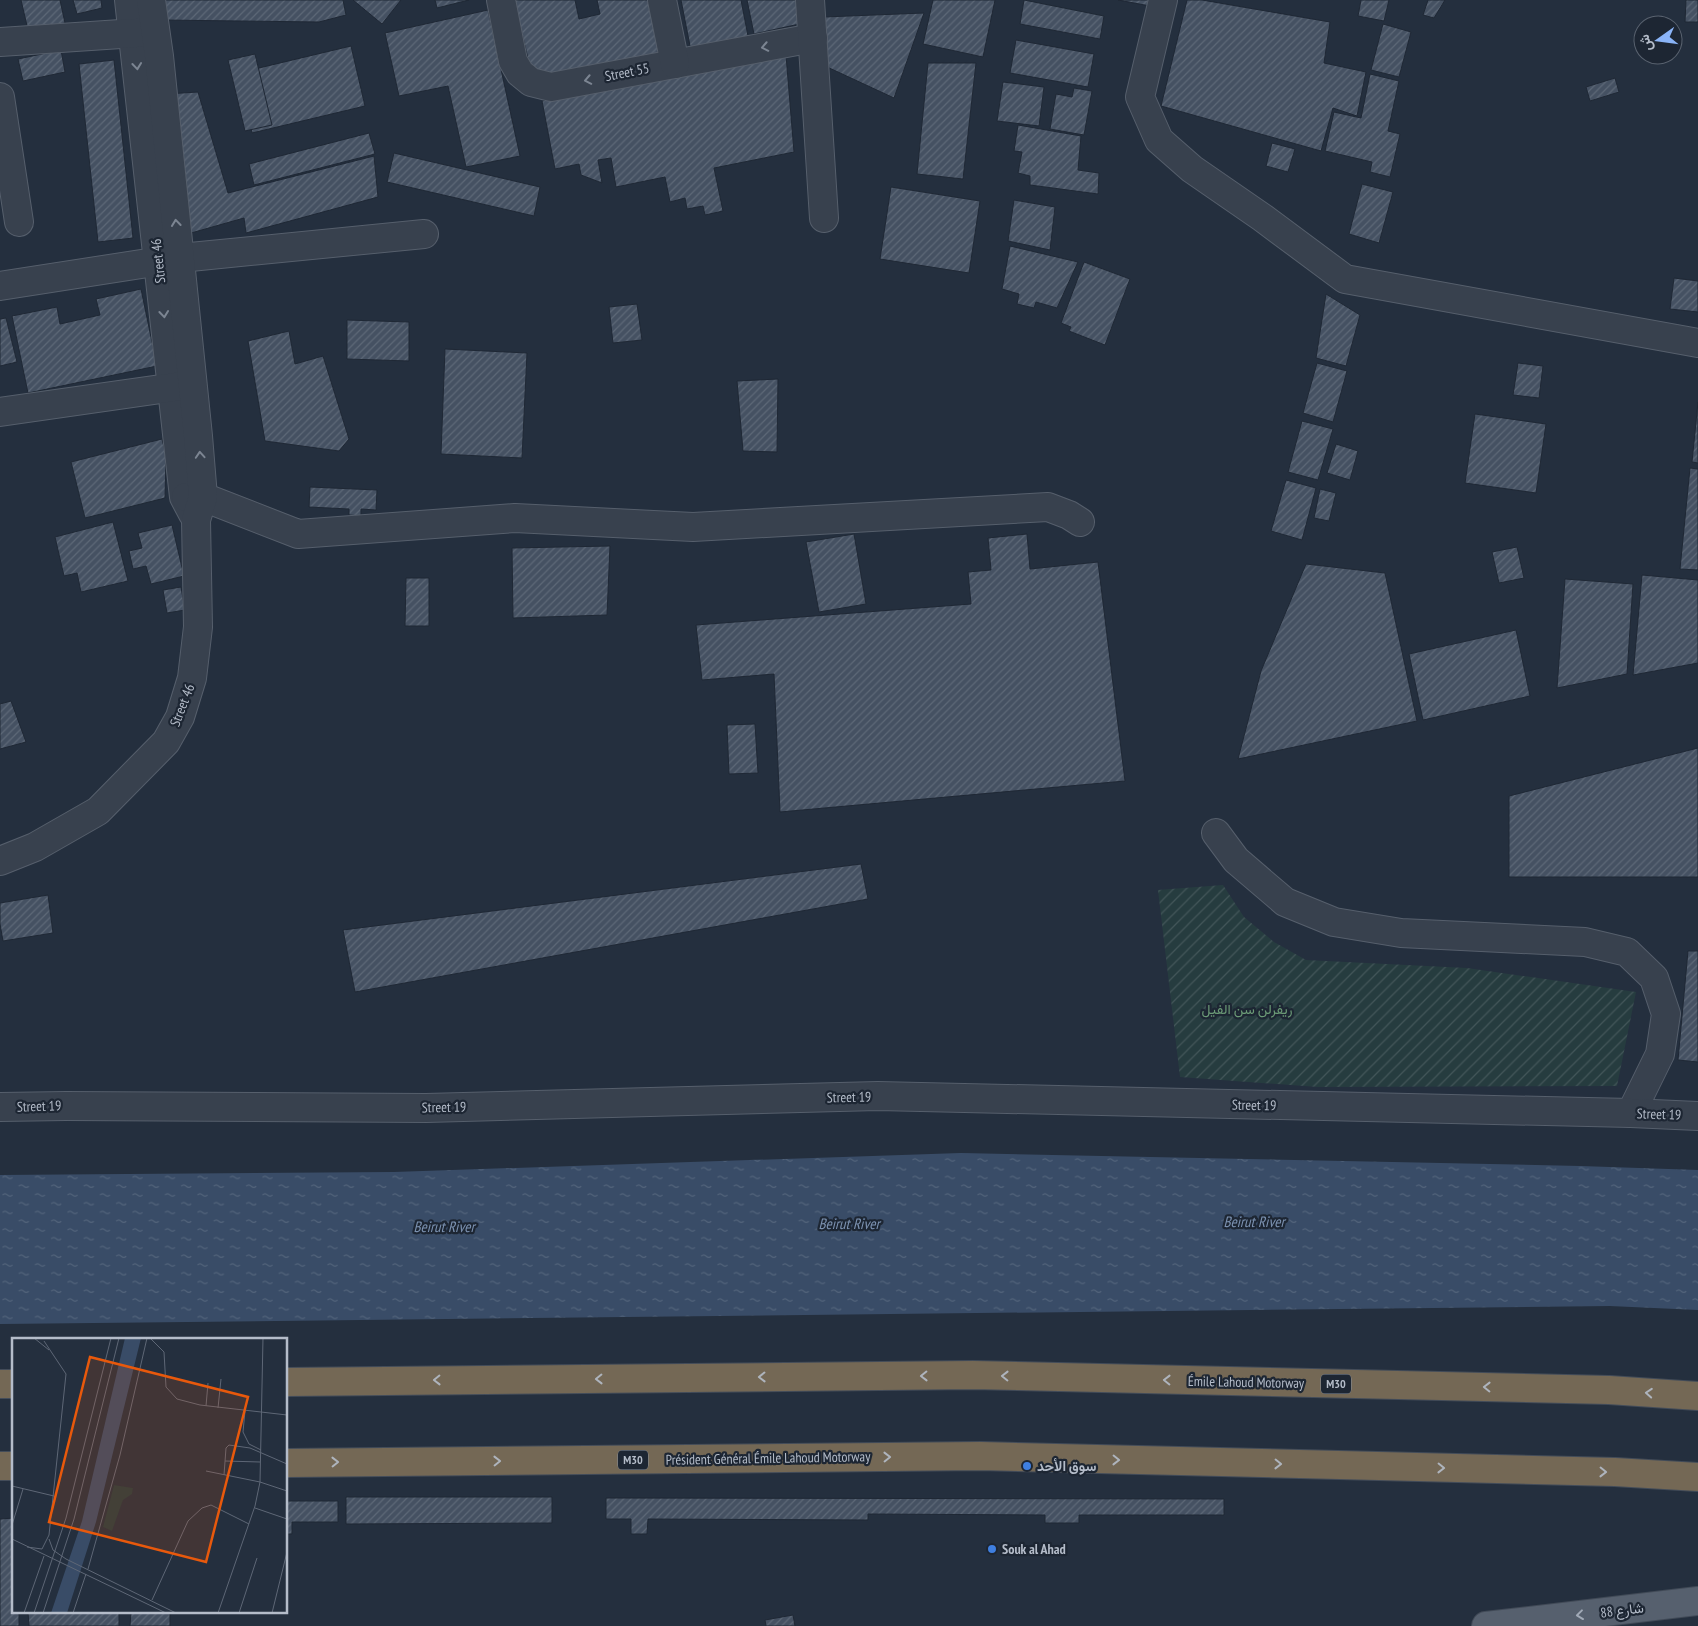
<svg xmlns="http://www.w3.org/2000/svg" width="1698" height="1626" viewBox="0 0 1698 1626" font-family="'PT Sans Narrow',Vazirmatn,sans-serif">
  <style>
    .garden { fill: url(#garden-furrows) }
    .water { fill: url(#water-ripples) }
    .building { fill: url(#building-hatch); stroke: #1f2835 }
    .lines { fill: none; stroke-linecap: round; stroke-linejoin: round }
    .minor-casing { stroke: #565f6c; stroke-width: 30 }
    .major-casing { stroke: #414a57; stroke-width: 30 }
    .highway-casing { stroke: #434c59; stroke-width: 30 }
    .minor { stroke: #38414e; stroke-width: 28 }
    .major { stroke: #56606e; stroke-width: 28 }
    .highway { stroke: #746855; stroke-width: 28 }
    .oneway { stroke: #7c8592 }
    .oneway2 { stroke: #aeb4bd }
    .oneway3 { stroke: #a1aab7 }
    .shop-dot { fill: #3f7fe0; stroke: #1d2633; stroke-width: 2 }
    .labels { text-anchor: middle; stroke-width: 4.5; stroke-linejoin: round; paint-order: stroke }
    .shield { fill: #1d2633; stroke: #878f9c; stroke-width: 1 }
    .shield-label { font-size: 12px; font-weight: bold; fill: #b4bcc9 }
    .street-label { font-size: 14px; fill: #b4bcc9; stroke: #1d2633 }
    .park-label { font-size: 14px; fill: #6b9a76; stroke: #1d2633 }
    .poi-label { font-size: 14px; font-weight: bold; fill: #b4bcc9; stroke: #1d2633; text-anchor: start }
    .water-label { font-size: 15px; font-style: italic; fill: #7c92b1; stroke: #1d2633 }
    .inset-road { fill: none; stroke: #5e6776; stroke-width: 1 }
    .view { fill: #e8590c; fill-opacity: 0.15; stroke: #e8590c; stroke-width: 2.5 }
    .inset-edge { fill: none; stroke: #b4bcc9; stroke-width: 2.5 }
  </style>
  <defs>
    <pattern id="garden-furrows" width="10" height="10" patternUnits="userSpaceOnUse" patternTransform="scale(1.25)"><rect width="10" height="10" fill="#263c3f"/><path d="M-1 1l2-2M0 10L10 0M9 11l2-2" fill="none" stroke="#435659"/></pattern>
    <pattern id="water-ripples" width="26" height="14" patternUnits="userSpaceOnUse" patternTransform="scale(1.25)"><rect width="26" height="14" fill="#394c67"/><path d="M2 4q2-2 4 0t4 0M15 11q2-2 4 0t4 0" fill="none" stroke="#53647b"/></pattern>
    <pattern id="building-hatch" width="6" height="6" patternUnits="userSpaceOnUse" patternTransform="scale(1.25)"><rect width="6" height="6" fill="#455162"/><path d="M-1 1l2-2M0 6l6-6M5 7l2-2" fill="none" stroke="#5d6877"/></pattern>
  </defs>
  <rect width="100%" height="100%" fill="#242f3e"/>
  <path class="garden" d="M 1223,885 L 1244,917 L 1274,942 L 1306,960 L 1467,968 L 1636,992 L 1617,1086 L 1318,1087 L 1180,1077 L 1158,890 Z"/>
  <path class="water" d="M 961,1153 L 1580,1166 L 1698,1170 L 1698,1310 L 1610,1306 L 0,1324 L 0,1175 L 394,1172 Z"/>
  <g class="building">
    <path d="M 21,0 L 60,0 L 65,23 L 28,30 Z"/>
    <path d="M 73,0 L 101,0 L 102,8 L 77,14 Z"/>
    <path d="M 161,0 L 343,0 L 346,15 L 319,22 L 161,20 Z"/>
    <path d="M 353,0 L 401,0 L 382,24 Z"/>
    <path d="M 435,0 L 469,0 L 437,8 Z"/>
    <path d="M 514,0 L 575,0 L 579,19 L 600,14 L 597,0 L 655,0 L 664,42 L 655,55 L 544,78 L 530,67 Z"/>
    <path d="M 681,0 L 741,0 L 748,36 L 691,51 Z"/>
    <path d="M 747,0 L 800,0 L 804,23 L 754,34 Z"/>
    <path d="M 933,0 L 995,0 L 983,57 L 923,44 Z"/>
    <path d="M 1024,0 L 1104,16 L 1100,39 L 1020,24 Z"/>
    <path d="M 1118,0 L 1151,0 L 1150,6 Z"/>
    <path d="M 1187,0 L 1202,0 L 1330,22 L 1324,63 L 1366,72 L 1357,116 L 1333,108 L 1321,151 L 1161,106 Z"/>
    <path d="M 1361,0 L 1389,0 L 1384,21 L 1358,16 Z"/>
    <path d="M 1428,0 L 1445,0 L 1434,18 L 1423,15 Z"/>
    <path d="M 1686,0 L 1698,0 L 1698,22 L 1685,22 Z"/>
    <path d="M 488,10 L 520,156 L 466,167 L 448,86 L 399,96 L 385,33 Z"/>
    <path d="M 924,13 L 894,98 L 825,66 L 824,17 Z"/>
    <path d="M 1383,24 L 1411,32 L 1399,77 L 1371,70 Z"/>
    <path d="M 1016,40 L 1094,54 L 1088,87 L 1010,73 Z"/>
    <path d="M 351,46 L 365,106 L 252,133 L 238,73 Z"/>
    <path d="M 61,50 L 65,72 L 23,81 L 18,59 Z"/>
    <path d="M 255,54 L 272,125 L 245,131 L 228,60 Z"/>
    <path d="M 786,55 L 794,152 L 714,168 L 723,211 L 705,215 L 703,206 L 687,209 L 685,198 L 670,202 L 665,177 L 616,187 L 611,158 L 598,160 L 602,183 L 581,175 L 579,164 L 555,169 L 542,101 Z"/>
    <path d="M 114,60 L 133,238 L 98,242 L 79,64 Z"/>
    <path d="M 928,63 L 976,63 L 963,179 L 917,174 Z"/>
    <path d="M 1370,74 L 1399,81 L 1388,131 L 1400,134 L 1390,177 L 1370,172 L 1372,162 L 1325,151 L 1334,112 L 1361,118 Z"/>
    <path d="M 1615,78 L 1619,92 L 1590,101 L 1586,87 Z"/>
    <path d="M 1003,82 L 1044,87 L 1039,126 L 997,121 Z"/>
    <path d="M 1074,88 L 1092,91 L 1084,135 L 1050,129 L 1056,94 L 1072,97 Z"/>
    <path d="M 198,92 L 228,193 L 374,156 L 378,197 L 246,233 L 244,218 L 184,235 L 166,94 Z"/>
    <path d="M 1018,125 L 1081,136 L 1078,170 L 1099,173 L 1098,194 L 1030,185 L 1030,176 L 1018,173 L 1022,152 L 1014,151 Z"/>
    <path d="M 369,133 L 375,154 L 254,185 L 249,164 Z"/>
    <path d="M 1272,143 L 1295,149 L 1288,172 L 1266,166 Z"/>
    <path d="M 394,153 L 540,187 L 534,216 L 387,182 Z"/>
    <path d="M 1362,184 L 1393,192 L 1379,243 L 1349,234 Z"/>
    <path d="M 891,187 L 980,201 L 969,273 L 880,259 Z"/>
    <path d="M 1014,200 L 1055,207 L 1050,250 L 1008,241 Z"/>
    <path d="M 1010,246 L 1078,262 L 1057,308 L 1036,302 L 1034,308 L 1017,304 L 1019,294 L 1002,289 Z"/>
    <path d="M 1084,262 L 1130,279 L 1105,345 L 1069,331 L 1071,327 L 1061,323 Z"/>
    <path d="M 1674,278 L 1698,281 L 1698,312 L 1670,309 Z"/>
    <path d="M 141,289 L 157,366 L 28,393 L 12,316 L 57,307 L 60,324 L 100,315 L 96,299 Z"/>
    <path d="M 1326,294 L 1360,315 L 1346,366 L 1316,358 Z"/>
    <path d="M 637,304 L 642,340 L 613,343 L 609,307 Z"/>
    <path d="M 6,318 L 17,362 L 0,366 L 0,319 Z"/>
    <path d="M 347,320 L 409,322 L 409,361 L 347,359 Z"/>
    <path d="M 289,331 L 295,364 L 323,356 L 349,439 L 339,451 L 265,441 L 248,341 Z"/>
    <path d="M 445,349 L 527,353 L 522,458 L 441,454 Z"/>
    <path d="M 1317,363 L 1347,371 L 1333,422 L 1303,413 Z"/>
    <path d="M 1518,363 L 1543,366 L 1539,398 L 1513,395 Z"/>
    <path d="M 778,379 L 777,452 L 743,451 L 737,381 Z"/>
    <path d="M 1698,402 L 1698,463 L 1692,462 Z"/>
    <path d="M 1475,414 L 1546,424 L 1536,493 L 1465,483 Z"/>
    <path d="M 1302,421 L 1333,429 L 1318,480 L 1288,472 Z"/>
    <path d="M 162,439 L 166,456 L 165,498 L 85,518 L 71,462 Z"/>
    <path d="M 1336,444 L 1358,451 L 1350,480 L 1327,473 Z"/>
    <path d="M 1690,468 L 1698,469 L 1698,570 L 1680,569 Z"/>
    <path d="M 1286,480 L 1316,488 L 1302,540 L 1271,531 Z"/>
    <path d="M 310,487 L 377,490 L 376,510 L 361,509 L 361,516 L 349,515 L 349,509 L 309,507 Z"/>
    <path d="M 1320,489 L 1336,493 L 1329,521 L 1314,518 Z"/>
    <path d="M 113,522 L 128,581 L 81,592 L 77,573 L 64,576 L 55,537 Z"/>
    <path d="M 172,525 L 184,576 L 151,584 L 146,566 L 133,569 L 129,551 L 142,548 L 138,533 Z"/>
    <path d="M 854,534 L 866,604 L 819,612 L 806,542 Z"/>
    <path d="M 1027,534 L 1030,569 L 1098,562 L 1125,781 L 780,812 L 774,674 L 702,680 L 696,625 L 971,604 L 968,572 L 991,570 L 988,538 Z"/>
    <path d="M 610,546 L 607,615 L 513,618 L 512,548 Z"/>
    <path d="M 1517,547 L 1524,578 L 1499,583 L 1492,552 Z"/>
    <path d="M 1306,564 L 1385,573 L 1417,721 L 1238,759 L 1261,671 Z"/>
    <path d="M 1642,575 L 1698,580 L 1698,663 L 1633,675 Z"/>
    <path d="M 406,578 L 429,578 L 429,626 L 405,626 Z"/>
    <path d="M 1565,579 L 1633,584 L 1627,674 L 1557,688 Z"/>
    <path d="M 181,587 L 185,610 L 167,613 L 163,590 Z"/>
    <path d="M 1516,630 L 1530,696 L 1423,720 L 1409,654 Z"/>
    <path d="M 11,701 L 26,742 L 0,749 L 0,704 Z"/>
    <path d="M 755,724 L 758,773 L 729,774 L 727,725 Z"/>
    <path d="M 1698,748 L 1698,877 L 1509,877 L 1509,796 Z"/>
    <path d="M 861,864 L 868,899 L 355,992 L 343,930 Z"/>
    <path d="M 48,895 L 53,933 L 3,941 L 0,924 L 0,903 Z"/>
    <path d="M 1688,951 L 1698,951 L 1698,1062 L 1678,1060 Z"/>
    <path d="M 346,1497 L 552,1497 L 552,1523 L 346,1524 Z"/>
    <path d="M 606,1498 L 1224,1499 L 1224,1515 L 1079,1515 L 1079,1523 L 1045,1523 L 1045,1515 L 868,1514 L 868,1520 L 648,1519 L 647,1534 L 631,1534 L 631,1519 L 606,1519 Z"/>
    <path d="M 286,1501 L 338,1501 L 338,1522 L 292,1522 L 292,1534 L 286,1534 Z"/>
    <path d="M 14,1518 L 14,1612 L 19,1612 L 19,1626 L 0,1626 L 0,1519 Z"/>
    <path d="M 28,1612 L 119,1612 L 119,1626 L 29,1626 Z"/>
    <path d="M 131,1612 L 170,1612 L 170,1626 L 130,1626 Z"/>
    <path d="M 793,1615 L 795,1626 L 766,1626 L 765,1620 Z"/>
  </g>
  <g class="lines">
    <g class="minor-casing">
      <g id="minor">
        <path d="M 129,0 L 184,497 L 193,514"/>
        <path d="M 501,0 L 513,61 L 520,73 L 531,82 L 551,87 L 813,38"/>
        <path d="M 662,0 L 675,64"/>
        <path d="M 810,0 L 824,218"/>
        <path d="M 1163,0 L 1140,97 L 1159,140 L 1192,169 L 1263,218 L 1345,279 L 1698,343"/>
        <path d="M 0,42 L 151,32"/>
        <path d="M 0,97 L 19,222"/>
        <path d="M 0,286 L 180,258 L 424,234"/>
        <path d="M 0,412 L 189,385"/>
        <path d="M 186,497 L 203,497 L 298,534 L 515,518 L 693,527 L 1048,507 L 1069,515 L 1080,522"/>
        <path d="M 1216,833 L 1236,860 L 1285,902 L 1334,922 L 1401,933 L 1585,942 L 1627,952 L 1654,978 L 1666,1014 L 1660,1054 L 1631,1113"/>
        <path d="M 0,861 L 35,847 L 98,811 L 166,742 L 180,717 L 192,678 L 198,627 L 196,520 L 203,497 L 198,436 L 159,56 L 151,0"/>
        <path d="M 0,1107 L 66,1106 L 426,1108 L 878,1096 L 1631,1113 L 1698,1116"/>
      </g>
    </g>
    <g class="major-casing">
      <path id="major" d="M 1486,1626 L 1698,1601"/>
    </g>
    <g class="highway-casing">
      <g id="highway">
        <path d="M 286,1382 L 973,1375 L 1609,1390 L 1698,1396"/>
        <path d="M 0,1384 L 14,1384"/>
        <path d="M 286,1463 L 980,1456 L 1615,1472 L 1698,1477"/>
        <path d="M 0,1466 L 14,1466"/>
      </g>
    </g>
    <use href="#minor" class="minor"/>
    <use href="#major" class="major"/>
    <use href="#highway" class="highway"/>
  </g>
  <defs><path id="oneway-chevron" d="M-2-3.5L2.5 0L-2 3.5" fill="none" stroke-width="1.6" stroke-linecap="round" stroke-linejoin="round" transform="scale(1.25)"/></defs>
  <g class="oneway">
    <use href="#oneway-chevron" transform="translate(765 47) rotate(169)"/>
    <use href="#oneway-chevron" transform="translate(137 66) rotate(84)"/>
    <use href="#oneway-chevron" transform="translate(588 80) rotate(169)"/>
    <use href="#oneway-chevron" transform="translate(176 223) rotate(-96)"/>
    <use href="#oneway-chevron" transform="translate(164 314) rotate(84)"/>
    <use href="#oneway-chevron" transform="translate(200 455) rotate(-94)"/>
  </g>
  <g class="oneway2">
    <use href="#oneway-chevron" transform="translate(924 1376) rotate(179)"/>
    <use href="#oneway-chevron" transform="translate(1005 1376) rotate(-179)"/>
    <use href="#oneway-chevron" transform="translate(762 1377) rotate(179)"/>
    <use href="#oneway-chevron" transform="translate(599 1379) rotate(179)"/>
    <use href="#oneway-chevron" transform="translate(437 1380) rotate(179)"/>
    <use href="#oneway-chevron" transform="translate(1167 1380) rotate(-179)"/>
    <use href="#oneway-chevron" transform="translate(1487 1387) rotate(-179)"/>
    <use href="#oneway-chevron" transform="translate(1649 1393) rotate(-176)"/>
    <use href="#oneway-chevron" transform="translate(887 1457) rotate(-1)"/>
    <use href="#oneway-chevron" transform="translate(1116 1460) rotate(1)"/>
    <use href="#oneway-chevron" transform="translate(497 1461) rotate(-1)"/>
    <use href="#oneway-chevron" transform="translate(335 1462) rotate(-1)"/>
    <use href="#oneway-chevron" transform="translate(1278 1464) rotate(1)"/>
    <use href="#oneway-chevron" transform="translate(1441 1468) rotate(1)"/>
    <use href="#oneway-chevron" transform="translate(1603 1472) rotate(1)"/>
  </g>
  <use class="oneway3" href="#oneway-chevron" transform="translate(1580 1615) rotate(173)"/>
  <g class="shop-dot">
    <circle cx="1027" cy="1466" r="5"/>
    <circle cx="992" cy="1549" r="5"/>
  </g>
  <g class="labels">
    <g class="shield">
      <rect x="1321" y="1374.5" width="30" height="19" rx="4"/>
      <rect x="618" y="1450.5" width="30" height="19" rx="4"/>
    </g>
    <g class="shield-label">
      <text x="1336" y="1388">M30</text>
      <text x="633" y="1464">M30</text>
    </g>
    <g class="street-label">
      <text transform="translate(627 72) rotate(-11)" y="5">Street 55</text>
      <text transform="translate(158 261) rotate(-96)" y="5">Street 46</text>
      <text transform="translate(182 705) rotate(-69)" y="5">Street 46</text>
      <text transform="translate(849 1097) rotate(-1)" y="5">Street 19</text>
      <text transform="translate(1254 1105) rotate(1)" y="5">Street 19</text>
      <text transform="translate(39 1106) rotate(-2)" y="5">Street 19</text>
      <text transform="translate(444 1107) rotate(-1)" y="5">Street 19</text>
      <text transform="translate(1659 1114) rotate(2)" y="5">Street 19</text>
      <text transform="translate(1246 1382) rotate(1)" y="5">Émile Lahoud Motorway</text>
      <text transform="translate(768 1458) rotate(-1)" y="5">Président Général Émile Lahoud Motorway</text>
      <text transform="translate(1622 1610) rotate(-7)" y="5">شارع 88</text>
    </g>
    <g class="park-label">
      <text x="1247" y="1014">ريفرلن سن الفيل</text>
    </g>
    <g class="poi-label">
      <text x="1037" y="1471">سوق الأحد</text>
      <text x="1002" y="1554">Souk al Ahad</text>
    </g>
    <g class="water-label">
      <text x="1254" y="1227">Beirut River</text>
      <text x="849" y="1229">Beirut River</text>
      <text x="444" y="1232">Beirut River</text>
    </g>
  </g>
  <g transform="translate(12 1338)">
    <rect width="275" height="275" fill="#242f3e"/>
    <path d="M 102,147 L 121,150 L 120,156 L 111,162 L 100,193 L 91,189 Z" fill="#263c3f"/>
    <path d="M 113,0 L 129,0 L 84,184 L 55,275 L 39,275 L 70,183 Z" fill="#394c67"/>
    <path class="inset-road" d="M 22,0 L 37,12M 138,0 L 152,14 L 154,49 L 165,61 L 188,67 L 275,77M 194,68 L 196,45M 206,70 L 209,41M 233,73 L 231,94 L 237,106 L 249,112M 213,123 L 248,124M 194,133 L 248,144 L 275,153M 212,137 L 214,110 L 217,107 L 238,110 L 275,126M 0,148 L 42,158M 243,170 L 275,181M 0,187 L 11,151M 0,201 L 154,275M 37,201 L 41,212 L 54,221 L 164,275M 15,209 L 30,211 L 37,197 L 54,36 L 32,3M 76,231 L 108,117 L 135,0M 140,262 L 176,183 L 190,170 L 199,167 L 237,186M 12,275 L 32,218M 22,275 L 54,180 L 99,0M 31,275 L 62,181 L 107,0M 61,275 L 74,236M 206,275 L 243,168 L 248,144 L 251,0M 227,275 L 245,220M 260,275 L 275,214"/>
    <path class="view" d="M 78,19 L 236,59 L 194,224 L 37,184 Z"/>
    <rect width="275" height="275" class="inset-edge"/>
  </g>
  <g transform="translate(1658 40) rotate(256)"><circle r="24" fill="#1d2633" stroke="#59626f"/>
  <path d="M0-4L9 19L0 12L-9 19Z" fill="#8ab4f8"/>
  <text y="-8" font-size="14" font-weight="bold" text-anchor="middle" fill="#b4bcc9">ش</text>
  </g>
</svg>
